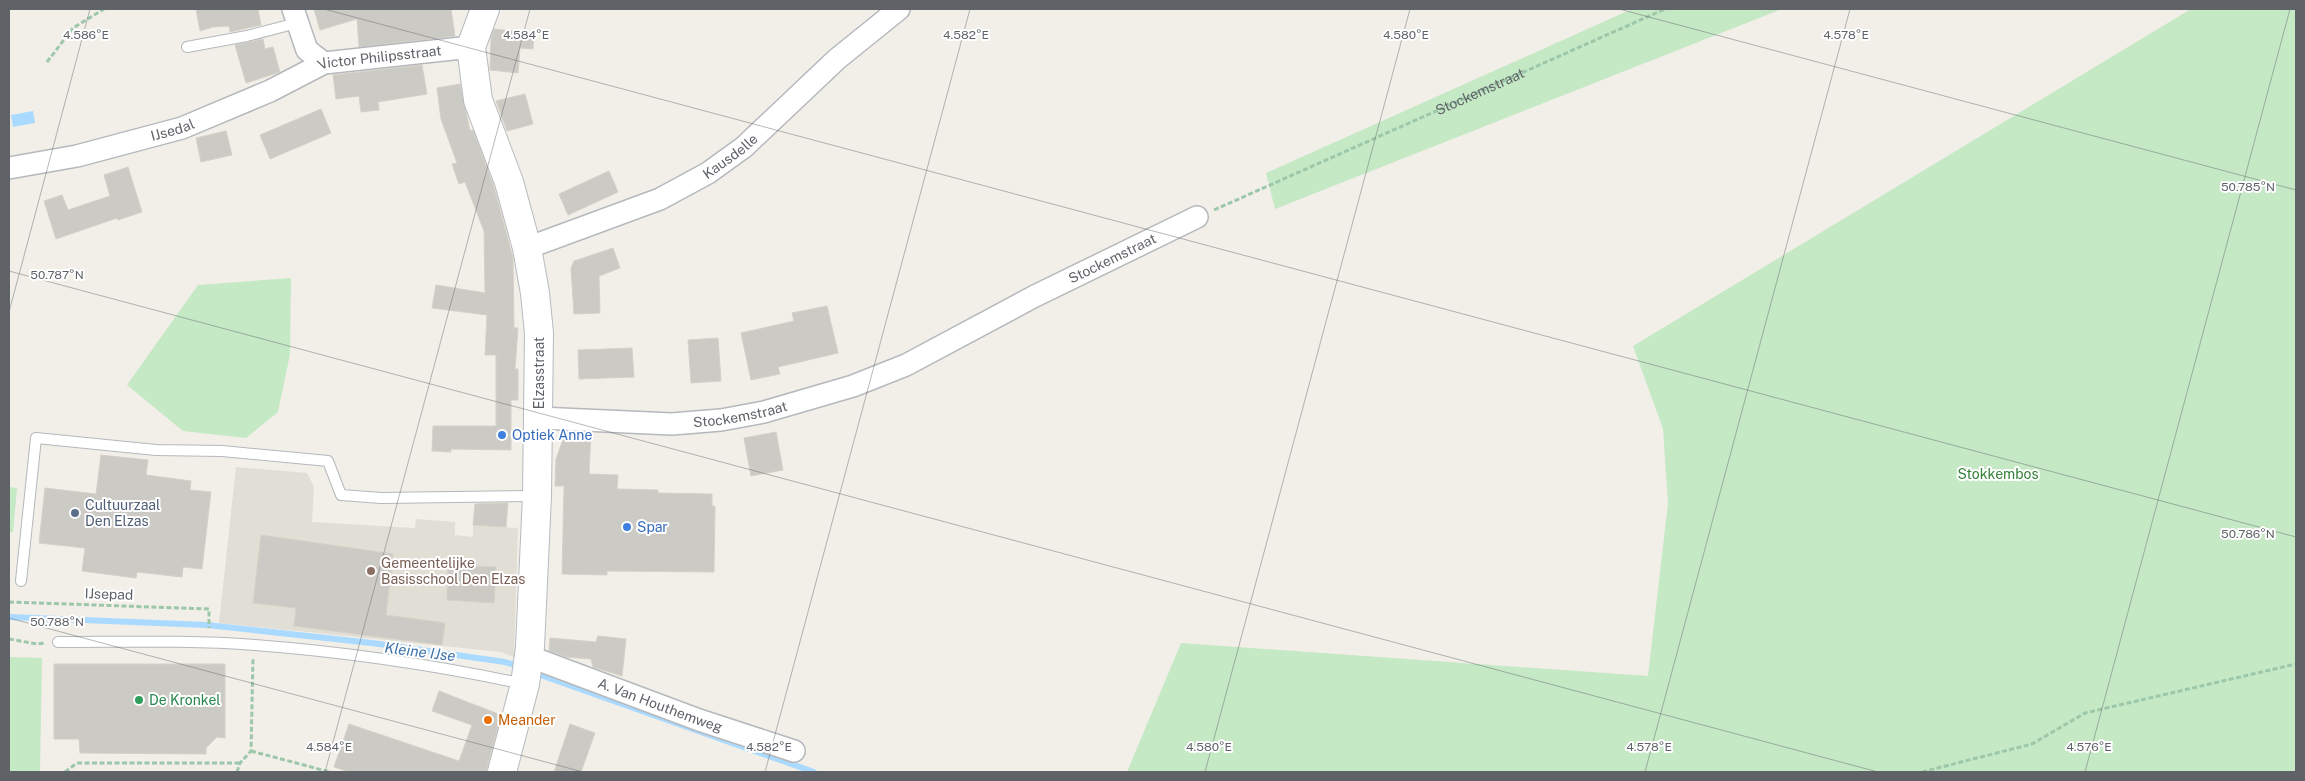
<svg xmlns="http://www.w3.org/2000/svg" width="2305" height="781" viewBox="0 0 2305 781" font-family="'Public Sans',sans-serif">
  <style>
    .education { fill: #e1ded6 }
    .green { fill: #c5e8c5 }
    .water { fill: #aadaff }
    .lines { fill: none; stroke-linecap: round; stroke-linejoin: round }
    .stream { stroke: #aadaff; stroke-width: 6 }
    .building { fill: #cccac5; stroke: #d6d1c6 }
    .lane-casing { stroke: #b5b8bc; stroke-width: 12 }
    .street-casing { stroke: #b5b8bc; stroke-width: 24 }
    .secondary-casing { stroke: #b6babf; stroke-width: 30 }
    .path { stroke: #9cc7a9; stroke-width: 3; stroke-dasharray: 5 2.5; stroke-linecap: butt }
    .lane { stroke: #fff; stroke-width: 10 }
    .street { stroke: #fff; stroke-width: 21 }
    .secondary { stroke: #fff; stroke-width: 28 }
    .ticks { fill: none; stroke: #5f6368; stroke-width: 1; stroke-opacity: 0.45 }
    .shop-dot { fill: #3f7fe0; stroke: #fff; stroke-width: 2 }
    .service-dot { fill: #5c6f8a; stroke: #fff; stroke-width: 2 }
    .education-dot { fill: #8d6e63; stroke: #fff; stroke-width: 2 }
    .leisure-dot { fill: #2e9e5b; stroke: #fff; stroke-width: 2 }
    .food-dot { fill: #e8710a; stroke: #fff; stroke-width: 2 }
    .labels { text-anchor: middle; stroke-width: 4; stroke-linejoin: round; paint-order: stroke }
    .street-label { font-size: 14px; fill: #5f6368; stroke: #fff }
    .shop-label { font-size: 14px; fill: #366cbe; stroke: #fff; text-anchor: start }
    .park-label { font-size: 14px; fill: #348238; stroke: #fff }
    .service-label { font-size: 14px; fill: #4e5e75; stroke: #fff; text-anchor: start }
    .education-label { font-size: 14px; fill: #785e54; stroke: #fff; text-anchor: start }
    .leisure-label { font-size: 14px; fill: #27864d; stroke: #fff; text-anchor: start }
    .food-label { font-size: 14px; fill: #c56008; stroke: #fff; text-anchor: start }
    .water-label { font-size: 15px; font-style: italic; fill: #4174aa; stroke: #fff }
    .ticks-label { font-size: 12px; text-anchor: middle; fill: #5f6368; stroke: #fff; stroke-width: 4; stroke-linejoin: round; paint-order: stroke }
  </style>
  <rect width="100%" height="100%" fill="#f1efe8"/>
  <path class="education" d="M 236,467 L 307,473 L 314,487 L 312,522 L 415,528 L 416,519 L 455,522 L 455,535 L 473,537 L 473,525 L 518,528 L 514,657 L 501,652 L 219,623 Z"/>
  <g class="green">
    <path d="M 1632,9 L 1782,9 L 1275,209 L 1266,173 Z"/>
    <path d="M 2191,9 L 2296,9 L 2296,772 L 1127,772 L 1181,643 L 1648,676 L 1668,503 L 1663,429 L 1633,346 Z"/>
    <path d="M 291,278 L 290,354 L 278,412 L 246,438 L 183,431 L 127,385 L 198,285 Z"/>
    <path d="M 9,487 L 17,488 L 13,532 L 9,532 Z"/>
    <path d="M 9,657 L 42,658 L 40,772 L 9,772 Z"/>
  </g>
  <path class="water" d="M 33,111 L 35,123 L 13,127 L 11,115 Z"/>
  <g class="lines">
    <g class="stream">
      <path d="M 9,617 L 207,625 L 372,643 L 505,662 L 521,667"/>
      <path d="M 532,672 L 814,772"/>
    </g>
  </g>
  <g class="building">
    <path d="M 196,9 L 258,9 L 261,25 L 230,32 L 229,26 L 213,27 L 200,31 Z"/>
    <path d="M 314,9 L 451,9 L 455,36 L 359,47 L 357,19 L 320,30 Z"/>
    <path d="M 494,29 L 534,33 L 533,49 L 520,48 L 518,73 L 490,70 L 491,37 Z"/>
    <path d="M 263,39 L 265,49 L 273,47 L 280,72 L 246,83 L 235,45 Z"/>
    <path d="M 422,65 L 427,94 L 378,102 L 379,110 L 361,112 L 359,96 L 336,99 L 333,75 Z"/>
    <path d="M 460,84 L 470,131 L 473,130 L 494,187 L 513,258 L 514,328 L 518,328 L 515,369 L 518,369 L 518,400 L 511,400 L 511,450 L 451,449 L 451,452 L 432,451 L 433,426 L 496,426 L 496,355 L 485,355 L 487,315 L 432,308 L 436,285 L 485,293 L 484,231 L 465,182 L 459,184 L 452,164 L 457,163 L 441,119 L 437,88 Z"/>
    <path d="M 525,94 L 533,124 L 507,131 L 496,101 Z"/>
    <path d="M 321,109 L 331,133 L 270,159 L 260,135 Z"/>
    <path d="M 226,131 L 232,155 L 201,162 L 196,138 Z"/>
    <path d="M 128,167 L 142,212 L 118,220 L 117,218 L 56,239 L 44,201 L 62,195 L 68,210 L 110,196 L 104,175 Z"/>
    <path d="M 609,171 L 618,192 L 568,215 L 559,194 Z"/>
    <path d="M 613,248 L 620,268 L 599,276 L 600,313 L 574,314 L 571,268 L 574,261 Z"/>
    <path d="M 827,306 L 838,353 L 778,367 L 780,374 L 751,380 L 741,333 L 794,321 L 792,313 Z"/>
    <path d="M 718,338 L 721,381 L 691,383 L 688,340 Z"/>
    <path d="M 632,348 L 634,377 L 579,379 L 578,350 Z"/>
    <path d="M 578,432 L 591,433 L 589,474 L 618,475 L 617,489 L 658,490 L 658,493 L 712,494 L 712,506 L 715,506 L 714,572 L 607,571 L 607,575 L 562,574 L 564,486 L 555,486 L 556,459 L 565,434 Z"/>
    <path d="M 776,432 L 783,470 L 751,476 L 744,438 Z"/>
    <path d="M 101,455 L 148,460 L 146,475 L 191,481 L 190,490 L 211,492 L 202,569 L 183,567 L 182,577 L 137,572 L 136,578 L 82,571 L 85,548 L 39,543 L 45,488 L 96,494 Z"/>
    <path d="M 508,503 L 506,527 L 473,525 L 475,504 Z"/>
    <path d="M 261,535 L 393,554 L 386,615 L 445,623 L 442,645 L 294,626 L 296,608 L 253,603 Z"/>
    <path d="M 448,565 L 496,567 L 494,603 L 447,600 Z"/>
    <path d="M 598,636 L 626,639 L 622,676 L 593,667 L 591,659 L 567,657 L 549,651 L 550,638 L 596,642 Z"/>
    <path d="M 54,664 L 225,664 L 225,738 L 217,737 L 206,748 L 206,754 L 80,753 L 79,739 L 54,739 Z"/>
    <path d="M 439,691 L 501,715 L 486,772 L 350,772 L 334,767 L 349,724 L 459,761 L 472,725 L 432,711 Z"/>
    <path d="M 570,724 L 595,733 L 581,772 L 554,772 Z"/>
  </g>
  <g class="lines">
    <g class="lane-casing">
      <g id="lane">
        <path d="M 187,47 L 247,36 L 297,23"/>
        <path d="M 21,581 L 36,438 L 156,450 L 222,451 L 328,461 L 341,495 L 381,498 L 536,496"/>
        <path d="M 58,642 C 123,642 190,640 255,645 C 346,652 435,665 524,684"/>
      </g>
    </g>
    <g class="street-casing">
      <g id="street">
        <path d="M 293,9 L 307,50 L 324,63"/>
        <path id="s2" d="M 9,168 L 77,156 L 182,128 L 270,91 L 324,63 L 471,47"/>
        <path id="s3" d="M 527,248 L 660,199 L 708,173 L 744,147 L 837,59 L 899,9"/>
        <path id="s4" d="M 539,418 L 672,424 L 721,420 L 764,412 L 853,386 L 906,365 L 1035,296 L 1197,217"/>
        <path id="s5" d="M 528,656 L 699,720 L 794,751"/>
      </g>
    </g>
    <g class="secondary-casing">
      <path id="secondary" d="M 485,9 L 471,47 L 478,100 L 509,182 L 527,248 L 535,293 L 539,333 L 537,496 L 530,647 L 525,684 L 502,772"/>
    </g>
    <g class="path">
      <path d="M 47,62 L 73,28 L 104,9"/>
      <path id="s1" d="M 1214,210 L 1665,9"/>
      <path d="M 9,602 L 209,609 L 209,628"/>
      <path d="M 9,639 L 37,644 L 45,643"/>
      <path d="M 251,751 L 330,772"/>
      <path d="M 65,772 L 77,763 L 240,763"/>
      <path d="M 237,772 L 240,763 L 251,751 L 253,658"/>
      <path d="M 1922,772 L 2032,744 L 2085,713 L 2296,664"/>
    </g>
    <use href="#lane" class="lane"/>
    <use href="#street" class="street"/>
    <use href="#secondary" class="secondary"/>
  </g>
  <path class="ticks" d="M 324,9 L 2296,537M 1619,9 L 2296,190M 9,271 L 1878,772M 9,312 L 90,9M 9,618 L 583,772M 325,772 L 530,9M 765,772 L 970,9M 1205,772 L 1410,9M 1645,772 L 1850,9M 2085,772 L 2290,9"/>
  <g class="shop-dot">
    <circle cx="502" cy="435" r="5"/>
    <circle cx="627" cy="527" r="5"/>
  </g>
  <circle class="service-dot" cx="75" cy="513" r="5"/>
  <circle class="education-dot" cx="371" cy="571" r="5"/>
  <circle class="leisure-dot" cx="139" cy="700" r="5"/>
  <circle class="food-dot" cx="488" cy="720" r="5"/>
  <g class="labels">
    <g class="street-label">
      <text dy="5" stroke="none"><textPath href="#s2" startOffset="390">Victor Philipsstraat</textPath></text>
      <text dy="5" stroke="none"><textPath href="#s1" startOffset="291">Stockemstraat</textPath></text>
      <text dy="5" stroke="none"><textPath href="#s2" startOffset="168">IJsedal</textPath></text>
      <text dy="5" stroke="none"><textPath href="#s3" startOffset="224">Kausdelle</textPath></text>
      <text dy="5" stroke="none"><textPath href="#s4" startOffset="608">Stockemstraat</textPath></text>
      <text transform="translate(539 373) rotate(-90)" y="5">Elzasstraat</text>
      <text dy="5" stroke="none"><textPath href="#s4" startOffset="202">Stockemstraat</textPath></text>
      <text transform="translate(109 594) rotate(2)" y="5">IJsepad</text>
      <text dy="5" stroke="none"><textPath href="#s5" startOffset="141">A. Van Houthemweg</textPath></text>
    </g>
    <g class="shop-label">
      <text x="512" y="440">Optiek Anne</text>
      <text x="637" y="532">Spar</text>
    </g>
    <g class="park-label">
      <text x="1998" y="479">Stokkembos</text>
    </g>
    <g class="service-label">
      <text x="85" y="510">Cultuurzaal<tspan x="85" dy="16">Den Elzas</tspan></text>
    </g>
    <g class="education-label">
      <text x="381" y="568">Gemeentelijke<tspan x="381" dy="16">Basisschool Den Elzas</tspan></text>
    </g>
    <g class="leisure-label">
      <text x="149" y="705">De Kronkel</text>
    </g>
    <g class="food-label">
      <text x="498" y="725">Meander</text>
    </g>
    <g class="water-label">
      <text transform="translate(420 652) rotate(7)" y="5">Kleine IJse</text>
    </g>
  </g>
  <g class="ticks-label">
    <text x="86" y="39">4.586°E</text>
    <text x="526" y="39">4.584°E</text>
    <text x="966" y="39">4.582°E</text>
    <text x="1406" y="39">4.580°E</text>
    <text x="1846" y="39">4.578°E</text>
    <text x="2248" y="191">50.785°N</text>
    <text x="57" y="279">50.787°N</text>
    <text x="2248" y="538">50.786°N</text>
    <text x="57" y="626">50.788°N</text>
    <text x="329" y="751">4.584°E</text>
    <text x="769" y="751">4.582°E</text>
    <text x="1209" y="751">4.580°E</text>
    <text x="1649" y="751">4.578°E</text>
    <text x="2089" y="751">4.576°E</text>
  </g>
  <rect width="2305" height="781" fill="none" stroke="#5f6368" stroke-width="20"/>
</svg>
